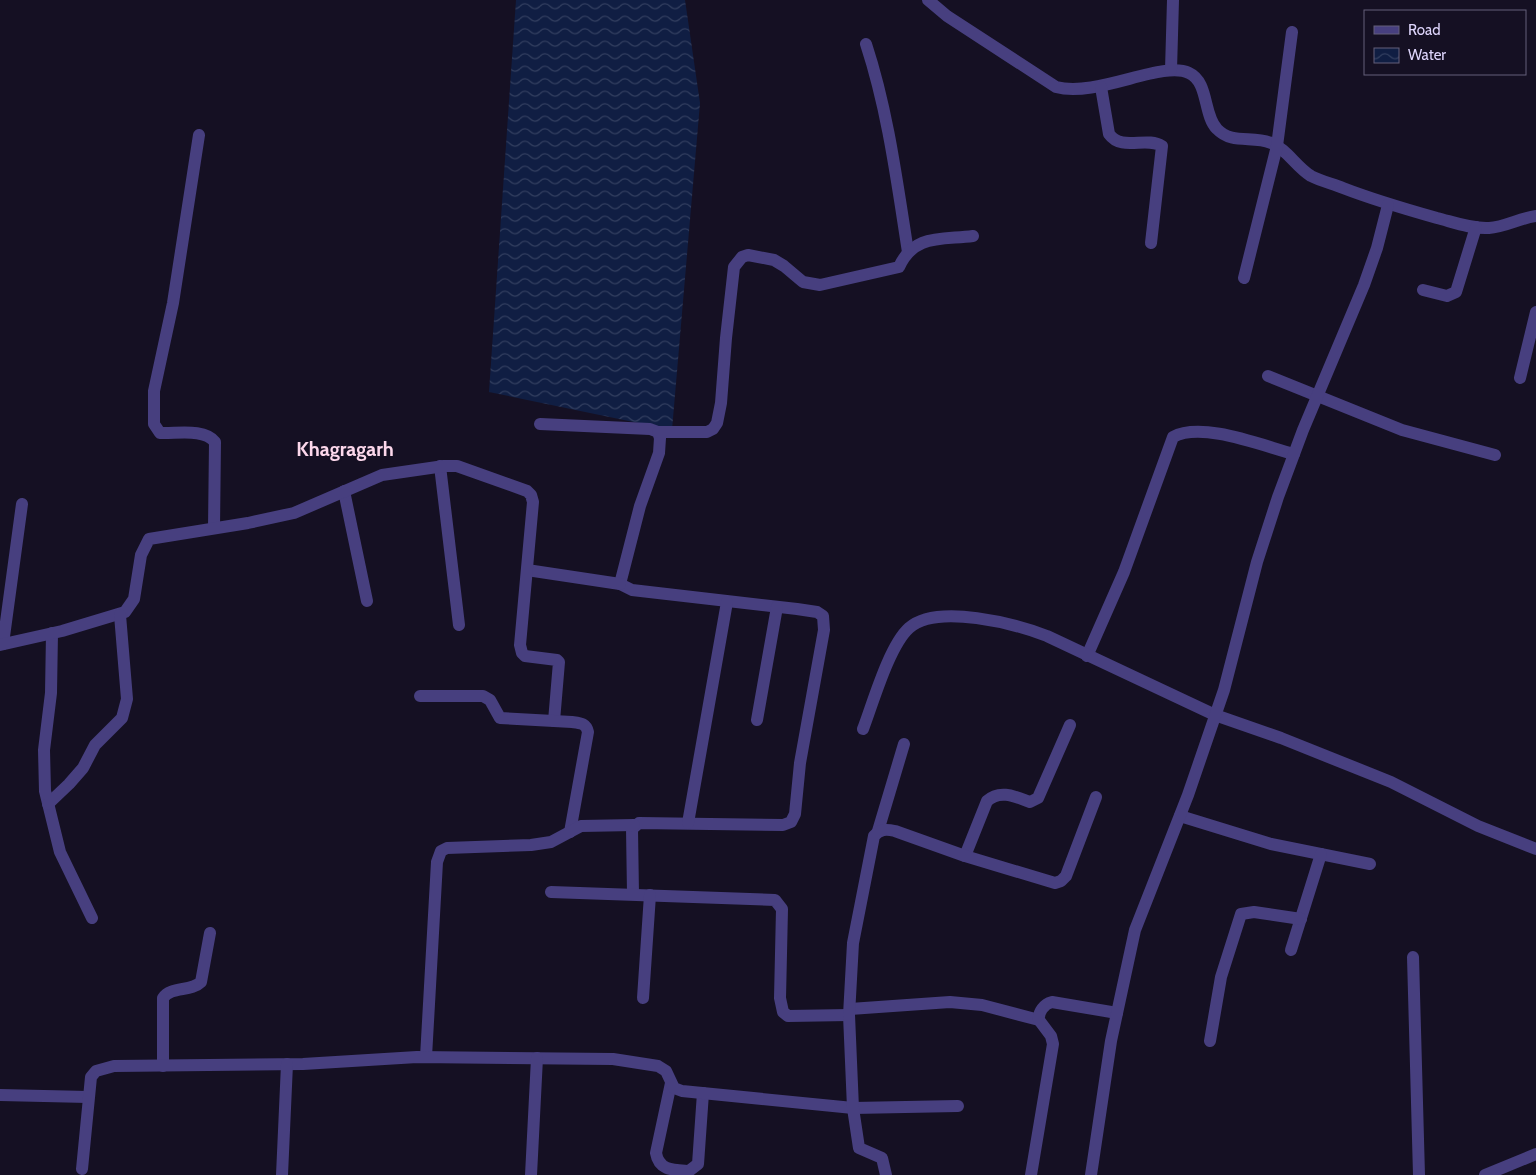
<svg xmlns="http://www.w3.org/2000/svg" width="1536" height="1175" viewBox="0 0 1536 1175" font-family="Cabin,sans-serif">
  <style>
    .water { fill: url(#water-waves) }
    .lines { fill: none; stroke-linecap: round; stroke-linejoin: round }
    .minor { stroke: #473f7f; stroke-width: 12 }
    .labels { text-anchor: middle; stroke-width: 4; stroke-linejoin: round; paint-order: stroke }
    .district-label { font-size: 20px; font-weight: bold; fill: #fcd7eb; stroke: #151023 }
  </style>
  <defs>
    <pattern id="water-waves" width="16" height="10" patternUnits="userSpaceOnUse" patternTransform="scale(1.25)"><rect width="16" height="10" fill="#101e43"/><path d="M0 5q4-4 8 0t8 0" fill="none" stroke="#323e5f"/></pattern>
  </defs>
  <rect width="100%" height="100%" fill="#151023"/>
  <path class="water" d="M 516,0 L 685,0 L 700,103 L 672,430 L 489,392 Z"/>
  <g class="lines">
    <g class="minor">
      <path d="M 928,0 L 947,16 L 1056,87 C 1097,98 1162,60 1189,73 C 1209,82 1203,115 1217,129 C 1232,145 1253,135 1271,143 C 1287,149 1296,167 1311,176 C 1321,181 1333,184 1343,188 C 1374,200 1405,209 1437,218 C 1453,222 1471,229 1489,228 C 1505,227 1520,218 1536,216"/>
      <path d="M 866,44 C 888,111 897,182 908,252"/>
      <path d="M 1171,70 L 1173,0"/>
      <path d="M 1101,87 L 1109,134 C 1122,152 1146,136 1162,146 L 1151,243"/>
      <path d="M 199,135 L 173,303 L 154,391 L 154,424 L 160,433 C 176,434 204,428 215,442 L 214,528"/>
      <path d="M 1244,278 L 1277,146 L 1292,32"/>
      <path d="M 1423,290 L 1447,296 L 1456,292 L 1476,227"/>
      <path d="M 1268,376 L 1402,430 L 1495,455"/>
      <path d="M 1520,378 L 1536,312"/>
      <path d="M 540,424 L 650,429 L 658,432 L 660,438 L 659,453 L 640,506 L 620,584 L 632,590 L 797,609 L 817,612 L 823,616 L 824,630 L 800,763 L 795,814 L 791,822 L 783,825 L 639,823 L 632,829 L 633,894"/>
      <path d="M 658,432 L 707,432 L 713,429 L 717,423 L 721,403 L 726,338 L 734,267 L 742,257 L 748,255 L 774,260 L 784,266 L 803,282 L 820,285 L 899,267 C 914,234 941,240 973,236"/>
      <path d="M 440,466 L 459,625"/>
      <path d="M 344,491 L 367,601"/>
      <path d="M 527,570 L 620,584"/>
      <path d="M 52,633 L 51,693 L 44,750 L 45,791 L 60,852 L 92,918"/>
      <path d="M 3,644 L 22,504"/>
      <path d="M 0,645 L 62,631 L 125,612 L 134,599 L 141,555 L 149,539 L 248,523 L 294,513 L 382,475 L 444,466 L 457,466 L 527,491 L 531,495 L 533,502 L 520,645 L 522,653 L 525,656 L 557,660 L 559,662 L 554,721"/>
      <path d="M 1087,656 L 1124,572 L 1173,437 C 1202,421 1263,446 1294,454"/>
      <path d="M 420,696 L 483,696 L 490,700 L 500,718 L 572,722 C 580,723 586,723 588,732 L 570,832"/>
      <path d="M 757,720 L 777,607"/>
      <path d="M 863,729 C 873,703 889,646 909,628 C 937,603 1016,624 1047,636 L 1215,715 L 1281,738 L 1391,782 L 1478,826 L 1536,849"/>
      <path d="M 48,804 L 69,784 L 83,768 L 95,745 L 122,718 L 127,699 L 120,615"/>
      <path d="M 1180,816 L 1271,844 L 1370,864"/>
      <path d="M 688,823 L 727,602"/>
      <path d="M 878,831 L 904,744"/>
      <path d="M 965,856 L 987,801 C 1000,789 1016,797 1030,802 L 1038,798 L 1070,725"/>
      <path d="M 551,892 L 775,900 L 782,909 L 780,998 L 783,1012 L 788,1016 L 849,1015"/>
      <path d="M 1291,950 L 1321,854"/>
      <path d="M 1413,957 L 1419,1175"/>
      <path d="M 643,998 L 650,895"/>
      <path d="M 850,1009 L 950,1002 L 982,1005 L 1039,1020"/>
      <path d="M 1210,1041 L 1221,977 L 1241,914 L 1254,912 L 1301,919"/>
      <path d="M 426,1057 L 437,862 L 441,851 L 447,848 L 531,845 L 551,842 L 581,826 L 634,825"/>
      <path d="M 163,1066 L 163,998 C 171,986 191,992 201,982 L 210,933"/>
      <path d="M 671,1083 L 656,1153 C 659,1171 674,1170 689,1171 L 698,1164 L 703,1093"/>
      <path d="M 0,1095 L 88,1097"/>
      <path d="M 82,1169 L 91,1077 L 96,1071 L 114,1066 L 303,1064 L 417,1057 L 613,1059 L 658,1066 L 666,1071 L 674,1088 L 682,1091 L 853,1108 L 958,1106"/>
      <path d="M 282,1175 L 287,1064"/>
      <path d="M 531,1175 L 537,1058"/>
      <path d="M 886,1175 L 882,1158 L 859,1148 L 853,1108 L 849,1015 L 853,943 L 874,836 C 880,829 886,829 895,831 L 965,856 L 1055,883 L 1061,881 L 1066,876 L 1096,797"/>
      <path d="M 1031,1175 L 1053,1044 L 1051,1036 L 1039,1020 C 1038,1012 1044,1004 1052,1002 L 1117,1013"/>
      <path d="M 1091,1175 L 1111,1041 L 1135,930 L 1188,795 L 1224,690 L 1257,562 L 1278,497 L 1303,430 L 1364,285 L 1377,248 L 1388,205"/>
      <path d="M 1485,1175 L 1536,1154"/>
    </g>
  </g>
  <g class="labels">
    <g class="district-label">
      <text x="345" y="456">Khagragarh</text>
    </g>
  </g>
  <rect x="1364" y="10" width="162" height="65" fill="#151023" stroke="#655f7a"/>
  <rect x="1374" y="26" width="25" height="8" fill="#473f7f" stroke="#655f7a"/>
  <text x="1408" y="35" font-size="15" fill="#ded5fc">Road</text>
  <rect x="1374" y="48" width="25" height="15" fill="url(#water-waves)" stroke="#655f7a"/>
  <text x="1408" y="60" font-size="15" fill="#ded5fc">Water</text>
</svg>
